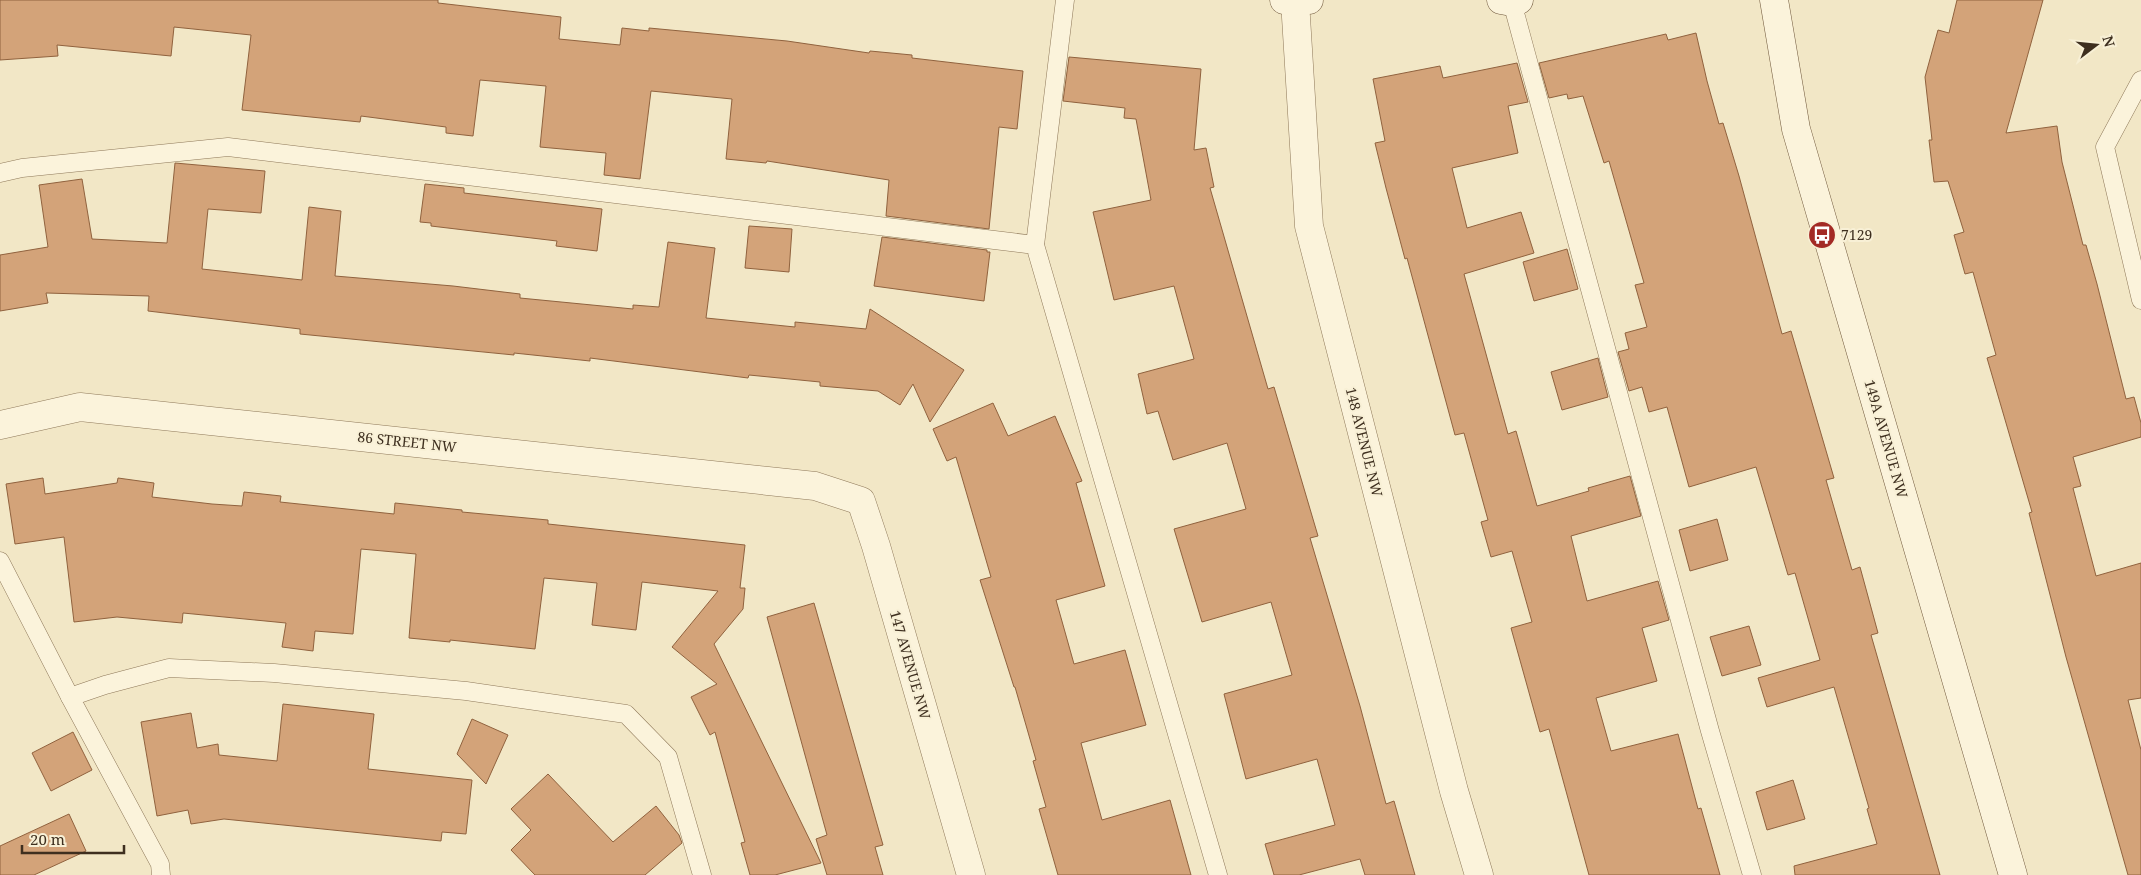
<svg xmlns="http://www.w3.org/2000/svg" width="2141" height="875" viewBox="0 0 2141 875" font-family="'Noto Serif',serif">
  <style>
    .building { fill: #d3a379; stroke: #90623e }
    .lines { fill: none; stroke-linecap: round; stroke-linejoin: round }
    .lane-casing { stroke: #8f795a; stroke-width: 19 }
    .street-casing { stroke: #8f795a; stroke-width: 29 }
    .secondary-casing { stroke: #71593d; stroke-width: 29 }
    .lane { stroke: #fbf3db; stroke-width: 18 }
    .street { stroke: #fbf3db; stroke-width: 28 }
    .secondary { stroke: #fbf3db; stroke-width: 28 }
    .labels { text-anchor: middle; stroke-width: 4; stroke-linejoin: round; paint-order: stroke }
    .poi-label { font-size: 14px; fill: #3e2f1f; stroke: #f8f0d6; text-anchor: start }
    .street-label { font-size: 14px; fill: #3e2f1f; stroke: #f8f0d6 }
  </style>
  <rect width="100%" height="100%" fill="#f2e7c6"/>
  <g class="building">
    <path d="M 0,0 L 438,0 L 438,3 L 561,17 L 559,39 L 620,45 L 622,28 L 649,31 L 649,28 L 787,41 L 869,53 L 870,51 L 912,55 L 912,58 L 1023,71 L 1017,129 L 999,127 L 989,229 L 886,216 L 889,180 L 767,161 L 766,163 L 726,159 L 732,99 L 651,91 L 640,179 L 604,175 L 606,153 L 540,147 L 546,86 L 480,80 L 473,136 L 446,133 L 446,127 L 361,116 L 360,122 L 242,110 L 251,35 L 174,27 L 171,56 L 57,45 L 58,56 L 0,60 Z"/>
    <path d="M 1957,0 L 2043,0 L 2006,133 L 2057,126 L 2062,162 L 2083,245 L 2086,245 L 2097,284 L 2126,399 L 2134,397 L 2141,423 L 2141,437 L 2073,457 L 2081,486 L 2073,488 L 2096,576 L 2141,563 L 2141,698 L 2128,700 L 2141,750 L 2141,875 L 2128,875 L 2066,657 L 2029,513 L 2032,512 L 1987,358 L 1996,355 L 1973,272 L 1965,274 L 1954,235 L 1964,232 L 1948,181 L 1934,182 L 1929,140 L 1932,140 L 1925,77 L 1938,30 L 1949,33 Z"/>
    <path d="M 1696,33 L 1707,81 L 1719,124 L 1723,123 L 1739,176 L 1782,334 L 1791,331 L 1834,478 L 1826,480 L 1852,570 L 1860,567 L 1878,633 L 1871,635 L 1940,875 L 1795,875 L 1794,866 L 1877,844 L 1867,809 L 1869,808 L 1834,687 L 1767,707 L 1758,678 L 1820,660 L 1795,573 L 1788,575 L 1756,467 L 1689,487 L 1667,407 L 1649,412 L 1642,387 L 1629,391 L 1618,352 L 1629,349 L 1625,333 L 1647,327 L 1635,285 L 1644,283 L 1609,161 L 1604,163 L 1583,96 L 1568,99 L 1567,94 L 1549,98 L 1539,63 L 1666,34 L 1668,40 Z"/>
    <path d="M 1069,57 L 1201,69 L 1194,150 L 1206,148 L 1214,187 L 1210,188 L 1268,389 L 1274,387 L 1318,536 L 1310,538 L 1360,706 L 1386,804 L 1394,801 L 1415,875 L 1365,875 L 1360,859 L 1299,875 L 1274,875 L 1265,844 L 1335,825 L 1317,759 L 1246,779 L 1224,694 L 1292,675 L 1271,602 L 1202,622 L 1174,529 L 1246,509 L 1227,443 L 1173,460 L 1158,411 L 1147,414 L 1138,374 L 1194,359 L 1174,286 L 1114,300 L 1093,212 L 1151,200 L 1136,119 L 1124,118 L 1125,108 L 1063,101 Z"/>
    <path d="M 1517,63 L 1528,102 L 1508,106 L 1518,153 L 1452,168 L 1467,228 L 1521,212 L 1534,253 L 1464,274 L 1508,434 L 1516,431 L 1537,506 L 1589,491 L 1588,488 L 1630,476 L 1641,516 L 1571,536 L 1587,601 L 1658,581 L 1669,620 L 1642,628 L 1657,681 L 1596,698 L 1611,751 L 1678,734 L 1698,809 L 1701,808 L 1720,875 L 1589,875 L 1549,729 L 1540,732 L 1511,628 L 1532,622 L 1512,551 L 1491,557 L 1481,522 L 1488,520 L 1464,433 L 1455,435 L 1407,258 L 1405,259 L 1386,188 L 1375,143 L 1385,141 L 1373,79 L 1440,66 L 1443,78 Z"/>
    <path d="M 175,163 L 265,171 L 261,213 L 208,209 L 202,269 L 302,280 L 309,207 L 341,211 L 335,276 L 453,286 L 520,294 L 520,298 L 633,309 L 633,305 L 659,307 L 668,242 L 715,248 L 706,318 L 795,327 L 795,322 L 866,329 L 870,309 L 964,370 L 930,422 L 913,384 L 900,405 L 878,391 L 820,386 L 820,382 L 749,375 L 748,378 L 590,358 L 590,361 L 514,353 L 514,355 L 300,334 L 300,329 L 148,311 L 149,296 L 46,293 L 48,303 L 0,311 L 0,255 L 48,247 L 39,185 L 82,179 L 92,239 L 167,243 Z"/>
    <path d="M 425,184 L 464,188 L 464,193 L 602,209 L 597,251 L 556,246 L 557,241 L 431,226 L 431,223 L 420,222 Z"/>
    <path d="M 749,226 L 792,229 L 789,272 L 745,268 Z"/>
    <path d="M 882,237 L 987,250 L 987,252 L 990,252 L 984,301 L 874,286 Z"/>
    <path d="M 1567,249 L 1578,289 L 1534,301 L 1523,262 Z"/>
    <path d="M 1598,358 L 1608,397 L 1562,410 L 1551,372 Z"/>
    <path d="M 993,403 L 1008,436 L 1055,416 L 1082,481 L 1076,483 L 1105,586 L 1056,600 L 1074,664 L 1125,650 L 1146,725 L 1081,743 L 1102,820 L 1170,800 L 1191,875 L 1058,875 L 1039,809 L 1046,807 L 1033,761 L 1036,760 L 1015,687 L 1014,687 L 980,580 L 991,577 L 956,457 L 947,461 L 933,429 Z"/>
    <path d="M 43,478 L 45,494 L 117,483 L 118,478 L 154,483 L 152,497 L 212,504 L 242,506 L 244,492 L 281,496 L 280,502 L 394,514 L 395,503 L 462,510 L 462,512 L 548,520 L 548,524 L 745,545 L 740,588 L 745,588 L 743,609 L 714,644 L 821,863 L 775,875 L 750,875 L 741,843 L 745,842 L 715,732 L 710,735 L 691,697 L 717,684 L 672,647 L 718,591 L 642,582 L 636,630 L 592,625 L 597,583 L 544,578 L 535,649 L 450,640 L 450,642 L 409,638 L 416,554 L 361,549 L 353,634 L 315,631 L 313,651 L 282,647 L 286,623 L 183,613 L 182,623 L 117,617 L 74,622 L 64,537 L 15,544 L 6,484 Z"/>
    <path d="M 1717,519 L 1728,560 L 1690,571 L 1679,530 Z"/>
    <path d="M 814,603 L 883,845 L 875,847 L 883,875 L 827,875 L 816,839 L 827,835 L 767,617 Z"/>
    <path d="M 1749,626 L 1761,665 L 1722,676 L 1710,637 Z"/>
    <path d="M 283,704 L 374,714 L 368,769 L 472,780 L 466,834 L 442,832 L 441,841 L 224,819 L 191,824 L 188,810 L 157,816 L 141,722 L 191,713 L 197,748 L 218,744 L 219,755 L 277,761 Z"/>
    <path d="M 472,719 L 508,735 L 486,784 L 457,754 Z"/>
    <path d="M 73,732 L 92,770 L 51,791 L 32,753 Z"/>
    <path d="M 548,774 L 613,842 L 656,806 L 679,835 L 682,843 L 645,875 L 535,875 L 511,850 L 531,830 L 511,809 Z"/>
    <path d="M 1793,780 L 1805,819 L 1767,830 L 1756,792 Z"/>
    <path d="M 69,814 L 86,851 L 34,875 L 0,875 L 0,846 Z"/>
  </g>
  <g class="lines">
    <g class="lane-casing">
      <g id="lane">
        <path d="M 1512,2 L 1710,731 L 1752,875"/>
        <path d="M 2141,80 L 2105,147 L 2141,300"/>
        <path d="M 0,173 L 22,168 L 228,147 L 1035,245 L 1218,875"/>
        <path d="M 1035,245 L 1065,0"/>
        <path d="M 0,561 L 70,697"/>
        <path d="M 161,875 L 160,864 L 70,697 L 105,685 L 169,668 L 274,673 L 466,691 L 626,714 L 668,757 L 702,875"/>
      </g>
    </g>
    <g class="street-casing">
      <g id="street">
        <path d="M 1295,1 L 1309,226 L 1454,791 L 1479,875"/>
        <path d="M 0,425 L 80,407 L 815,486 L 861,501 L 876,546 L 971,875"/>
      </g>
    </g>
    <g class="secondary-casing">
      <g id="secondary">
        <path d="M 1284,0 L 1309,0"/>
        <path d="M 1501,0 L 1512,2 L 1519,0"/>
        <path d="M 1774,0 L 1796,129 L 2013,875"/>
      </g>
    </g>
    <use href="#lane" class="lane"/>
    <use href="#street" class="street"/>
    <use href="#secondary" class="secondary"/>
  </g>
  <defs>
    <g id="bus-disc" transform="scale(1.4375)"><circle r="9.5" fill="#a32a25" stroke="#f8f0d6"/><path d="M-5-6H5V4H4V6H2V4H-2V6H-4V4H-5ZM-3.5-4V0h7V-4ZM-3.5 1.2v1.5H-2V1.2ZM2 1.2v1.5H3.5V1.2Z" fill="#fff"/></g>
  </defs>
  <g fill-rule="evenodd">
    <use href="#bus-disc" x="1822" y="235"/>
  </g>
  <g class="labels">
    <g class="poi-label">
      <text x="1841" y="240">7129</text>
    </g>
    <g class="street-label">
      <text transform="translate(1886 439) rotate(74)" y="5">149A AVENUE NW</text>
      <text transform="translate(407 442) rotate(6)" y="5">86 STREET NW</text>
      <text transform="translate(1364 442) rotate(76)" y="5">148 AVENUE NW</text>
      <text transform="translate(910 665) rotate(74)" y="5">147 AVENUE NW</text>
    </g>
  </g>
  <g transform="translate(2096 45) rotate(74)" stroke="#f8f0d6" stroke-width="4" paint-order="stroke">
  <path d="M0-4L9 19L0 12L-9 19Z" fill="#3e2f1f"/>
  <text y="-8" font-size="14" font-weight="bold" text-anchor="middle" fill="#3e2f1f">N</text>
  </g>
  <path d="M22 845v8h102v-8" fill="none" stroke="#3e2f1f" stroke-width="2.5"/>
  <text x="30" y="845" font-size="15" fill="#3e2f1f" stroke="#f8f0d6" stroke-width="4" paint-order="stroke">20 m</text>
</svg>
